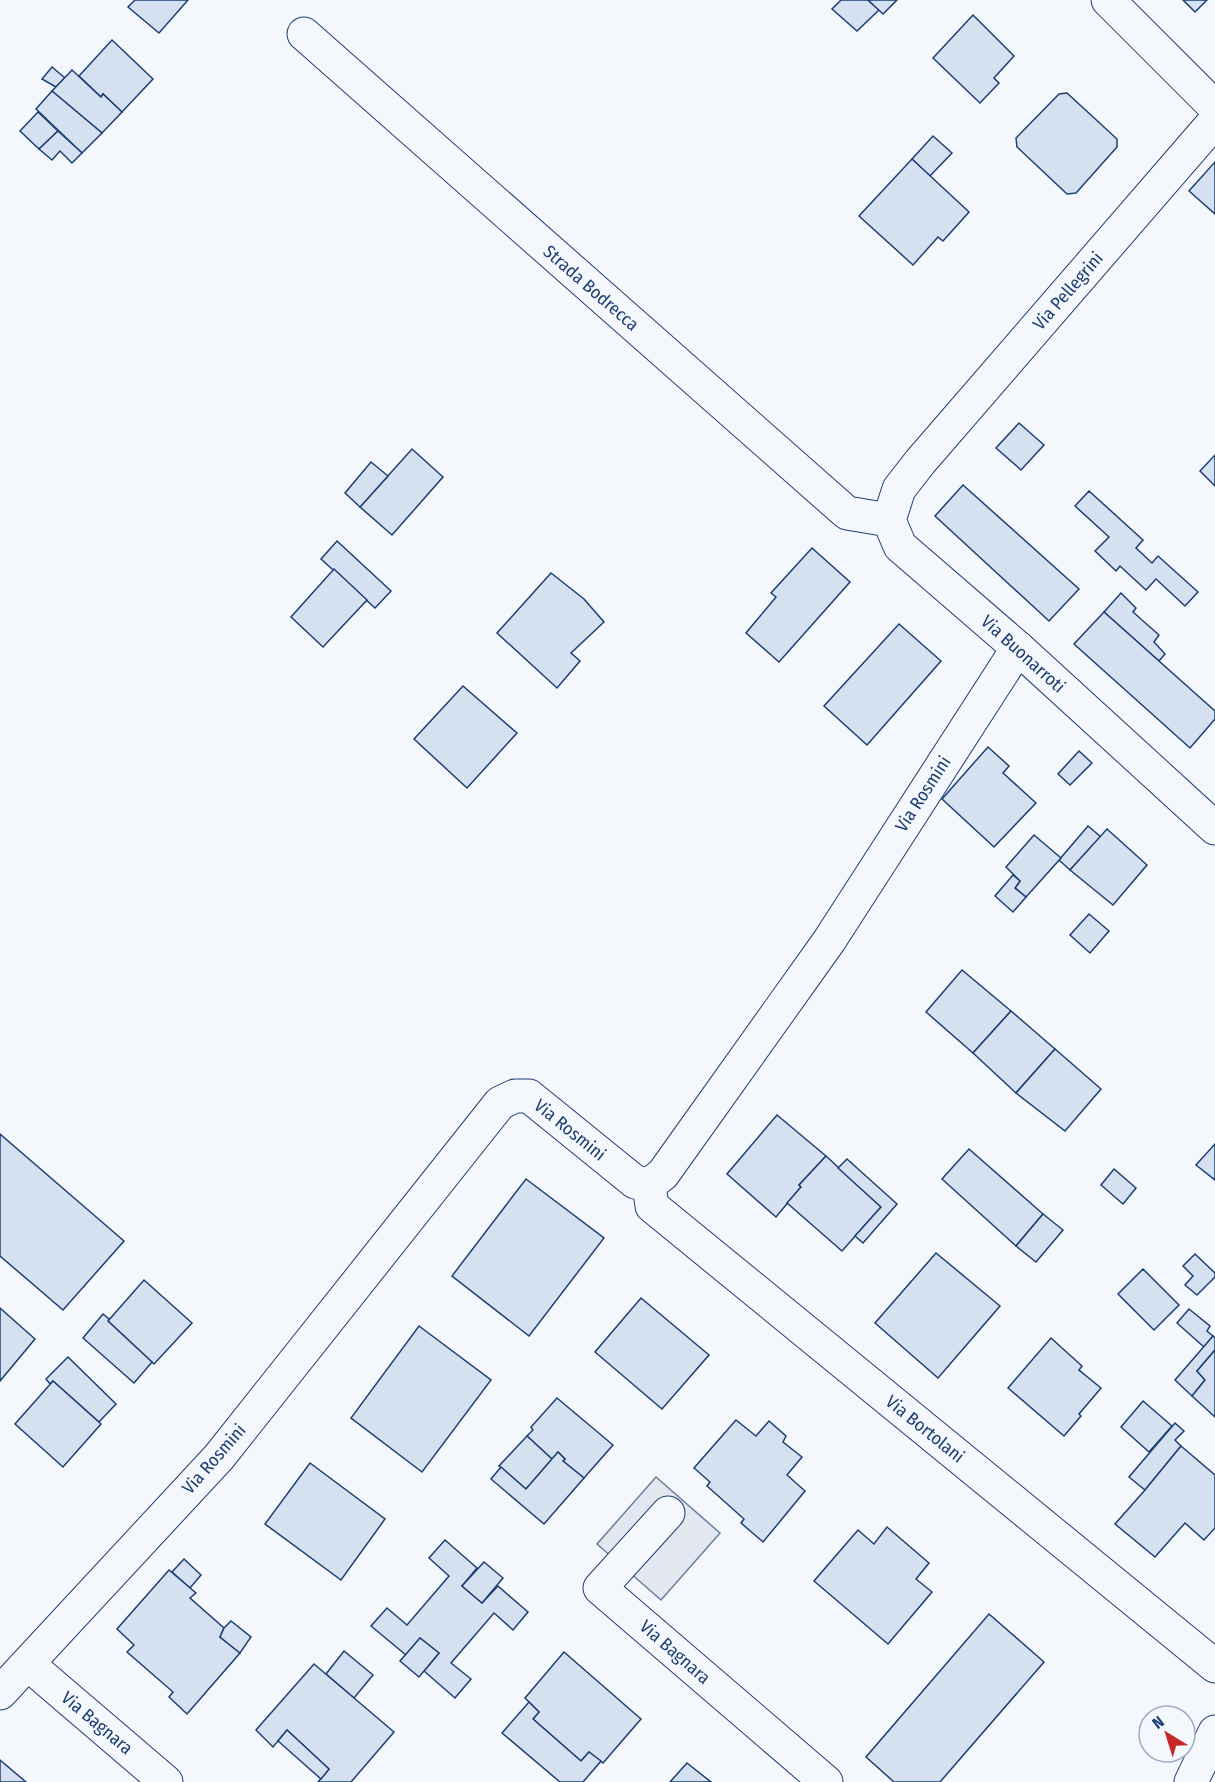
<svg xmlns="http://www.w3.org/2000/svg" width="1215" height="1782" viewBox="0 0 1215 1782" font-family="'Fira Sans Condensed',sans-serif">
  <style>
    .parking { fill: #e3e8f0; stroke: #687fa3; stroke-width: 1.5 }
    .building { fill: #d5e0f0; stroke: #1d3f73; stroke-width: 1.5 }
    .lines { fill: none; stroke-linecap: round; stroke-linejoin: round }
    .minor-casing { stroke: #1d3f73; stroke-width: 35 }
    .major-casing { stroke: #1d3f73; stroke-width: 35 }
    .minor { stroke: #f4f7fb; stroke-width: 33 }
    .major { stroke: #f4f7fb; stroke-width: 33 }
    .labels { text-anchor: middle; stroke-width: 4.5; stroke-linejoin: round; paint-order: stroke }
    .street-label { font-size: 18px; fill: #1d3f73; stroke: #f4f7fb }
  </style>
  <rect width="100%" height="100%" fill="#f4f7fb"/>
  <path class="parking" d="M 656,1477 L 720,1533 L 661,1600 L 597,1544 Z"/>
  <g class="building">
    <path d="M 135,0 L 188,0 L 159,33 L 128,7 Z"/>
    <path d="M 841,0 L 868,0 L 879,10 L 857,31 L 832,9 Z"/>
    <path d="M 868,0 L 897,0 L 883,14 Z"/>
    <path d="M 1183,0 L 1207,0 L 1195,12 Z"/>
    <path d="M 973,15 L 1014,56 L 994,78 L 999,83 L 980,103 L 933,58 Z"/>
    <path d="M 112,40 L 153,79 L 122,112 L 103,94 L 101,97 L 79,76 Z"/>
    <path d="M 52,67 L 65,78 L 56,87 L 42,79 Z"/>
    <path d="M 72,70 L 101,97 L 103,94 L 122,112 L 102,133 L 52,91 Z"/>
    <path d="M 52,91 L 102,133 L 82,153 L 36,109 Z"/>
    <path d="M 1067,93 L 1117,139 L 1117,147 L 1076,193 L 1067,194 L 1017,147 L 1016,138 L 1059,94 Z"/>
    <path d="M 38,112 L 58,131 L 39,149 L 20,131 Z"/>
    <path d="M 58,131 L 82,153 L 72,163 L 60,151 L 52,160 L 39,149 Z"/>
    <path d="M 933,136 L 952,153 L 930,176 L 912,159 Z"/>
    <path d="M 912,159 L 969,212 L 943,241 L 938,237 L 913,265 L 859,216 Z"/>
    <path d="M 1215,162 L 1215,214 L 1189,191 Z"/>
    <path d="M 1019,423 L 1044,445 L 1021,470 L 996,448 Z"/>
    <path d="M 412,449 L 443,477 L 392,535 L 360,507 Z"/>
    <path d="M 1215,455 L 1215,486 L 1200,471 Z"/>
    <path d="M 371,462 L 388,476 L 360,507 L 345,493 Z"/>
    <path d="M 963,485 L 1079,589 L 1049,621 L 935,516 Z"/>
    <path d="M 1089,491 L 1143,540 L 1136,548 L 1152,563 L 1158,556 L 1198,592 L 1185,606 L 1156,579 L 1146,590 L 1120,566 L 1116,571 L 1095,551 L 1109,537 L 1075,506 Z"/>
    <path d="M 337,541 L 391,591 L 375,608 L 321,559 Z"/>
    <path d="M 812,548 L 850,582 L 779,662 L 746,633 L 776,597 L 771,593 Z"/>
    <path d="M 334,569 L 367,600 L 323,647 L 291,617 Z"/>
    <path d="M 551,573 L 584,599 L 604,622 L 571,653 L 580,661 L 557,688 L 497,633 Z"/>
    <path d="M 1121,593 L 1136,608 L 1133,612 L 1159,635 L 1154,642 L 1165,654 L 1159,661 L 1104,612 Z"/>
    <path d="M 1104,612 L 1215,711 L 1215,719 L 1190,748 L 1074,644 Z"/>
    <path d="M 899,624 L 941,661 L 867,745 L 824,706 Z"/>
    <path d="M 463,686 L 517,733 L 467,788 L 414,739 Z"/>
    <path d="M 988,747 L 1009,766 L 1003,773 L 1036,803 L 994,847 L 942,799 Z"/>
    <path d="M 1079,751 L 1092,763 L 1070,785 L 1058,774 Z"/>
    <path d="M 1088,826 L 1101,837 L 1070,870 L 1059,860 Z"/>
    <path d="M 1107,829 L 1147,865 L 1113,905 L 1070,870 Z"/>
    <path d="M 1034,835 L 1061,858 L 1026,897 L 1015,888 L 1020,881 L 1006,867 Z"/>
    <path d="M 1013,875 L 1020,881 L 1015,888 L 1026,897 L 1013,912 L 995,896 Z"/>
    <path d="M 1089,914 L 1109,931 L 1090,953 L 1070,935 Z"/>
    <path d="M 962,970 L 1011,1011 L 973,1053 L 926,1012 Z"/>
    <path d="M 1011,1011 L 1055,1049 L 1016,1093 L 973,1053 Z"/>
    <path d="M 1055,1049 L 1101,1089 L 1065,1131 L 1016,1093 Z"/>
    <path d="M 777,1115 L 826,1156 L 799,1185 L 801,1187 L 776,1217 L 727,1174 Z"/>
    <path d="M 0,1134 L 124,1241 L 63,1310 L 0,1256 Z"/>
    <path d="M 1215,1144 L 1215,1180 L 1196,1165 Z"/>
    <path d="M 969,1149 L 1043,1214 L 1016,1246 L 942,1179 Z"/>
    <path d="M 826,1156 L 881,1207 L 842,1251 L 787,1203 L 801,1187 L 799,1185 Z"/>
    <path d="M 847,1159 L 897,1204 L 863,1243 L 855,1236 L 881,1207 L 838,1168 Z"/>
    <path d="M 1114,1169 L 1136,1188 L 1123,1204 L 1101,1185 Z"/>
    <path d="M 526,1179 L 604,1238 L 529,1336 L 452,1276 Z"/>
    <path d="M 1043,1214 L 1063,1230 L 1036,1262 L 1016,1246 Z"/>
    <path d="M 936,1253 L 1000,1306 L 938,1378 L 875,1323 Z"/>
    <path d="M 1195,1254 L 1215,1273 L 1215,1277 L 1197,1295 L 1185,1285 L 1193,1276 L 1183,1266 Z"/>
    <path d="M 1143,1269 L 1179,1305 L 1154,1330 L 1118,1294 Z"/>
    <path d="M 144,1280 L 192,1323 L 154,1364 L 108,1321 Z"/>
    <path d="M 641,1298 L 709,1355 L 662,1409 L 595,1352 Z"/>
    <path d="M 0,1308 L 35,1339 L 0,1381 Z"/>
    <path d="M 1189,1309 L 1210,1326 L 1207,1331 L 1213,1336 L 1204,1347 L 1177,1323 Z"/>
    <path d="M 103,1314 L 109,1319 L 108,1321 L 152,1362 L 134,1383 L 83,1338 Z"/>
    <path d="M 419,1326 L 491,1380 L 422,1472 L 351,1418 Z"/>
    <path d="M 1213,1336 L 1215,1338 L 1215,1350 L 1197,1371 L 1205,1380 L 1192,1396 L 1175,1380 Z"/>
    <path d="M 1051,1338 L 1082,1366 L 1079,1370 L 1101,1388 L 1079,1414 L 1081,1416 L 1064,1436 L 1008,1388 Z"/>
    <path d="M 1215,1350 L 1215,1417 L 1192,1396 L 1205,1380 L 1197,1371 Z"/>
    <path d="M 68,1357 L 116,1404 L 99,1422 L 53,1381 L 50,1384 L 46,1379 Z"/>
    <path d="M 53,1381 L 101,1424 L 63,1467 L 15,1424 Z"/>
    <path d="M 557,1398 L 613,1445 L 584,1478 L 563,1461 L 565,1459 L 558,1452 L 552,1459 L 527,1436 L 533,1430 L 531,1427 Z"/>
    <path d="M 1143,1401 L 1172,1426 L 1149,1452 L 1121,1427 Z"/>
    <path d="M 736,1420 L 756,1436 L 769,1421 L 786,1436 L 783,1442 L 802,1457 L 787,1475 L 805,1491 L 763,1542 L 741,1523 L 744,1519 L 707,1486 L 710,1482 L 694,1468 Z"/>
    <path d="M 1175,1423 L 1184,1431 L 1175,1440 L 1181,1446 L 1145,1490 L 1129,1477 Z"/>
    <path d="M 527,1436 L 552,1459 L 526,1489 L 499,1466 Z"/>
    <path d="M 1181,1446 L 1215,1475 L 1215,1528 L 1204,1540 L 1185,1523 L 1155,1557 L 1115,1524 L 1145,1490 Z"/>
    <path d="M 558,1452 L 565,1459 L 563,1461 L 584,1478 L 544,1524 L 491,1479 L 501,1467 L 526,1489 Z"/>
    <path d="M 310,1463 L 385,1519 L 341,1580 L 265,1524 Z"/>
    <path d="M 887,1527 L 929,1563 L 916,1579 L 932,1592 L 888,1644 L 814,1581 L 858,1530 L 874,1544 Z"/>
    <path d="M 445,1540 L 477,1568 L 462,1586 L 482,1603 L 498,1586 L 528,1612 L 513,1630 L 494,1613 L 451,1663 L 471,1679 L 455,1698 L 424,1671 L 439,1653 L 420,1638 L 406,1655 L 371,1626 L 387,1608 L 407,1625 L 449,1576 L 429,1558 Z"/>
    <path d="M 184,1559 L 201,1575 L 190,1588 L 172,1572 Z"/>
    <path d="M 484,1562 L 503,1578 L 482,1603 L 462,1586 Z"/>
    <path d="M 169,1570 L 196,1593 L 190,1598 L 224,1628 L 220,1637 L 240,1653 L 187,1714 L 169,1697 L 173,1692 L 127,1652 L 134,1645 L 117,1629 Z"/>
    <path d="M 989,1614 L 1044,1662 L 940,1782 L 894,1782 L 866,1757 Z"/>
    <path d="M 231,1621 L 251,1637 L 240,1653 L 220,1637 L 224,1628 Z"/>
    <path d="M 420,1638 L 439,1653 L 419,1677 L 400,1661 Z"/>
    <path d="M 344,1651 L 373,1675 L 354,1698 L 326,1674 Z"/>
    <path d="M 564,1652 L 641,1719 L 603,1763 L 589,1752 L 581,1761 L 533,1719 L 539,1712 L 525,1698 Z"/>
    <path d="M 314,1664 L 394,1732 L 351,1782 L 318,1782 L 329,1769 L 287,1730 L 273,1747 L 256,1730 Z"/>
    <path d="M 529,1702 L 539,1712 L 533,1719 L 581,1761 L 589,1752 L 601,1761 L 583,1782 L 560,1782 L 502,1733 Z"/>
    <path d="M 287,1730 L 329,1769 L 321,1779 L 278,1741 Z"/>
    <path d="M 0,1760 L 26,1782 L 0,1782 Z"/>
    <path d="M 687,1763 L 711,1782 L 670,1782 Z"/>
  </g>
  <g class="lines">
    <g class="minor-casing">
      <g id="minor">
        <path d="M 1108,0 L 1215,107"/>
        <path d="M 304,34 L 847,513 L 889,520"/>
        <path d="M 1215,121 L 920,462 L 899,489 L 889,520 L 900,546 L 1018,648 L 1215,828"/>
        <path d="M 649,1185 L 652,1206 L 1215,1666"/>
        <path d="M 668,1513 L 600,1588 L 826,1782"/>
        <path d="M 28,1664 L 166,1782"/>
        <path d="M 0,1693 L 219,1457 L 500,1103 L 515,1096 L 529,1096 L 635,1182 L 649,1185 L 663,1174 L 829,941 L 1018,648"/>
      </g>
    </g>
    <g class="major-casing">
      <path id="major" d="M 1191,1782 L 1215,1732"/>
    </g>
    <use href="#minor" class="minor"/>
    <use href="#major" class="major"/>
  </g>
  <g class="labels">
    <g class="street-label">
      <text transform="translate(591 288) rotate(41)" y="6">Strada Bodrecca</text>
      <text transform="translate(1068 291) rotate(-49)" y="6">Via Pellegrini</text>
      <text transform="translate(1023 654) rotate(42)" y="6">Via Buonarroti</text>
      <text transform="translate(923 794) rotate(-57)" y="6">Via Rosmini</text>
      <text transform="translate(570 1130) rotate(39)" y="6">Via Rosmini</text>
      <text transform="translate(925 1429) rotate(39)" y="6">Via Bortolani</text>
      <text transform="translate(214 1459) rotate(-49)" y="6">Via Rosmini</text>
      <text transform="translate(675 1652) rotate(41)" y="6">Via Bagnara</text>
      <text transform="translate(97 1723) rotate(40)" y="6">Via Bagnara</text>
    </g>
  </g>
  <g transform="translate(1167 1734) rotate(322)"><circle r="28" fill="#f4f7fb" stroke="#9eadc5" stroke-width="1.5"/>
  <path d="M0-4.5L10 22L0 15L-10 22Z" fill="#c62828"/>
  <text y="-9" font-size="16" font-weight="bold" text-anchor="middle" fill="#1d3f73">N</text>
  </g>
</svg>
